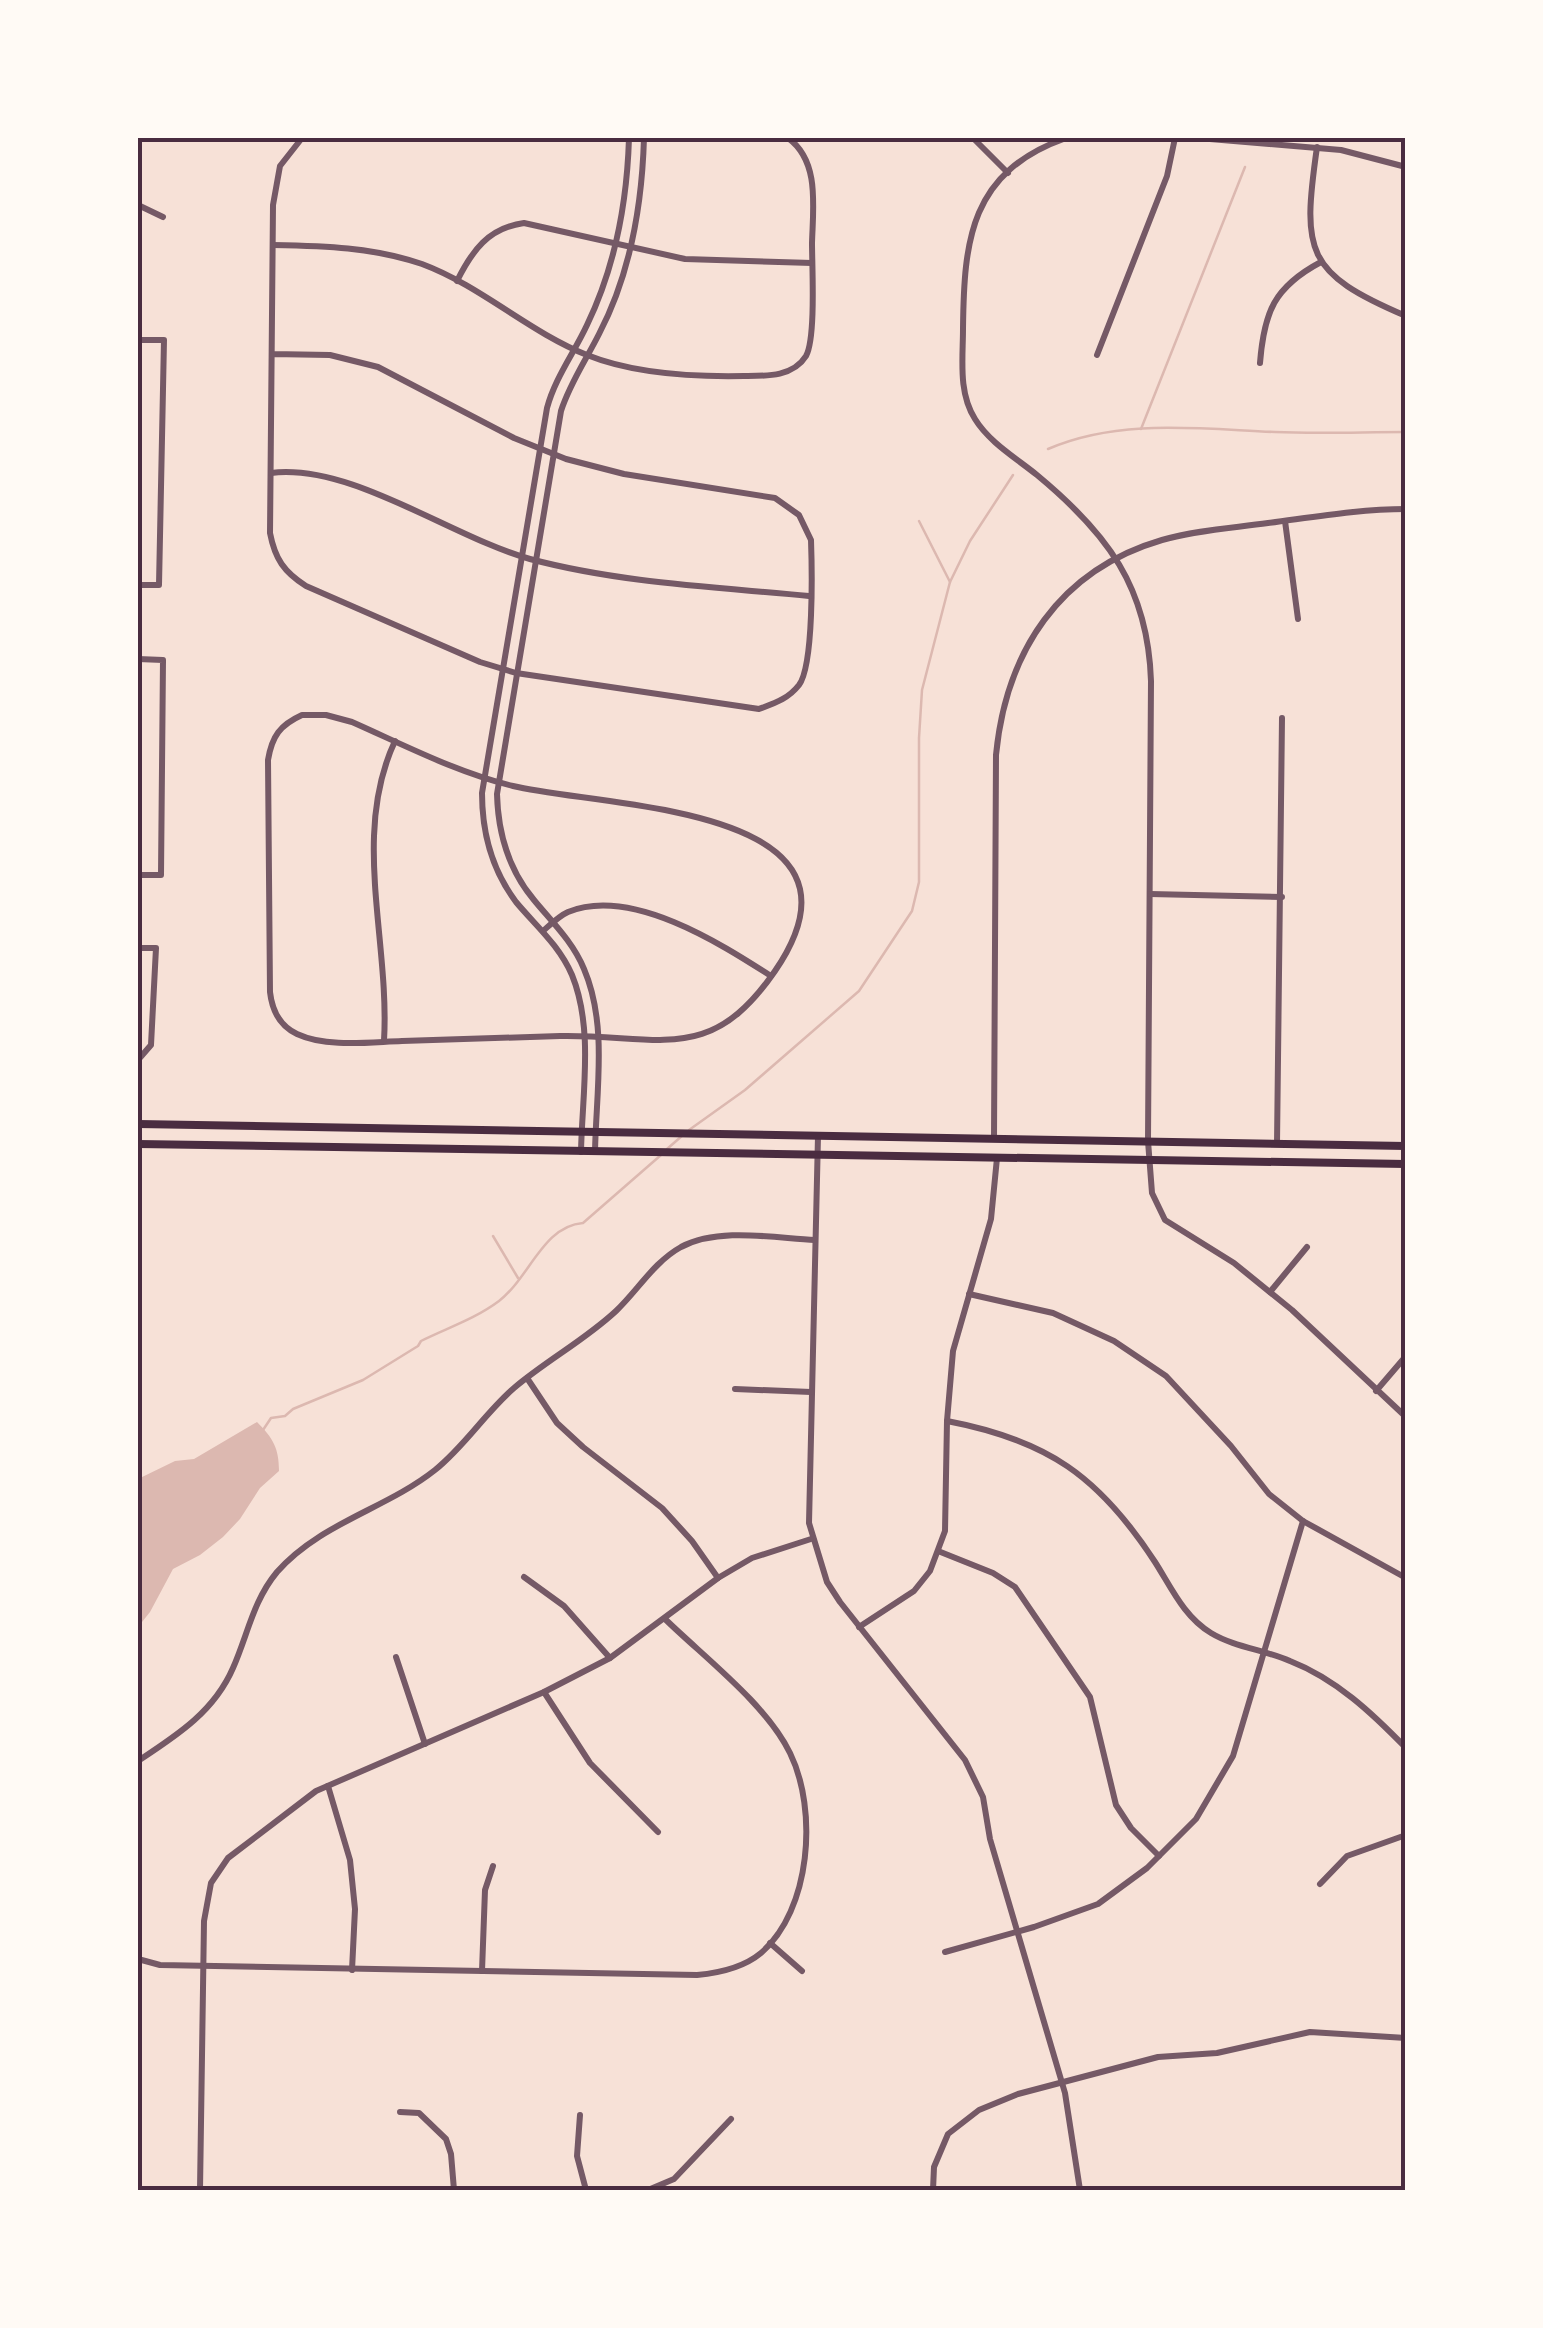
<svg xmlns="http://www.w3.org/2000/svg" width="1543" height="2328" viewBox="0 0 1543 2328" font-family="Commissioner,sans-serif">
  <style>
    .water { fill: #dcb8b0 }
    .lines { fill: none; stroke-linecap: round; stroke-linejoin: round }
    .stream { stroke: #dcb8b0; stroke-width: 2.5 }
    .minor { stroke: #755966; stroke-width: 6 }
    .secondary { stroke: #4a2c40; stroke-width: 8 }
    .neatline { fill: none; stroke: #4a2c40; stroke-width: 4 }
  </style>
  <rect width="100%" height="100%" fill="#f7e1d7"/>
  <path class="water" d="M 257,1422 C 273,1438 279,1448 279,1471 L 260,1488 L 240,1519 L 223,1537 L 200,1555 L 173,1569 L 150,1612 L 138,1627 L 138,1479 L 175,1461 L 194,1459 Z"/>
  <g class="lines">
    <g class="stream">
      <path d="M 1141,429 L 1245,167"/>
      <path d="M 1048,449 C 1119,418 1200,429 1275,432 C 1319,434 1362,432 1406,432"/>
      <path d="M 919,521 L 950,582"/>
      <path d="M 689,1130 L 745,1090 L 859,991 L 912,911 L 919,882 L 919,738 L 922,690 L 950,582 L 970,541 L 1013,475"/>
      <path d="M 667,1149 L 683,1135"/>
      <path d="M 493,1236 L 518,1278"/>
      <path d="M 263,1430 L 271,1418 L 285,1416 L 293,1409 L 363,1380 L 418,1346 L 421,1341 C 447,1328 475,1319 499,1301 C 530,1277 543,1226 583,1223 L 661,1155"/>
    </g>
    <g class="minor">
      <path d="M 973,138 L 1008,173"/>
      <path d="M 1066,138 C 970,172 964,240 963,329 C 963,359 958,392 975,419 C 989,442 1016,458 1037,475 C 1107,533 1148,587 1151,681 L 1148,1141 L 1152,1193 L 1165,1220 L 1234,1263 L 1292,1310 L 1406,1417"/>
      <path d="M 1198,138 L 1341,150 L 1406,167"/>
      <path d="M 1317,147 C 1302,252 1305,273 1406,316"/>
      <path d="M 138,205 L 163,217"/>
      <path d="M 273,245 C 324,246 372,247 422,264 C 481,286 529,332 587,355 C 634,374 694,377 744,376 C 766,376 793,377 806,356 C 816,338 812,266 812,243 C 813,207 820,161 788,138"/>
      <path d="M 457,281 C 472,251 488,228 524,223 L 685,259 L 812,263"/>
      <path d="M 138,340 L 164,340 L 159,585 L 138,585"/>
      <path d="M 272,354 L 330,355 L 378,367 L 514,438 L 566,459 L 624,474 L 775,498 L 799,515 L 811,540 C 812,568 814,665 799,685 C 788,699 775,703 759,709 L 516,673 L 480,662 L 306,586 C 284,572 275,559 270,533 L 273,205 L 280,166 L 302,138"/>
      <path d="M 1097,355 L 1167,176 L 1175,138"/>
      <path d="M 1260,363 C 1264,312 1274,287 1321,262"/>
      <path d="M 271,473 C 351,463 451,537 530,559 C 620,583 716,587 809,596"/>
      <path d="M 1285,521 L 1298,619"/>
      <path d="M 138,659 L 163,660 L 161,875 L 138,875"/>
      <path d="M 302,715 L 326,715 L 352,722 C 404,745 458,773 513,786 C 603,808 889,804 775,971 C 709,1067 659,1034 560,1036 C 508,1038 455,1039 402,1041 C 370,1042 327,1048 297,1034 C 280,1026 272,1010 270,992 L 268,760 C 272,736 280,725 302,715 Z"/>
      <path d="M 1150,894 L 1282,897"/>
      <path d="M 543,931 C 551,924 559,916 568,912 C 631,886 721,944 771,976"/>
      <path d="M 138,948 L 156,948 L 151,1045 L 138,1060"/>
      <path d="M 384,1041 C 390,941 351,835 395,741"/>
      <path d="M 818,1136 L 809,1523 L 827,1582 L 840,1602 L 965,1760 L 983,1797 L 990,1839 L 1065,2093 L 1080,2190"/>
      <path d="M 994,1138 L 996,755 C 1006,652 1059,570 1162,540 C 1197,530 1233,528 1268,523 C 1314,517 1360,509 1406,509"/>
      <path d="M 1277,1144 L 1282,718"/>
      <path d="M 581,1152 C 582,1095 594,1029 572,975 C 559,945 536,926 516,902 C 492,870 482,832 482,793 L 547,408 C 555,378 574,353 587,325 C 616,265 627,203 629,138"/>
      <path d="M 595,1152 C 596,1092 608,1025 584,969 C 573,942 552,922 534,900 C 508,869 498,834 497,794 L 561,411 C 570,383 586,360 599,334 C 631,273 642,206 644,138"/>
      <path d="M 1270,1292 L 1307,1247"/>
      <path d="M 969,1294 L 1053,1313 L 1114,1341 L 1166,1376 L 1231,1446 L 1269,1494 L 1303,1521 L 1406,1578"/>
      <path d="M 527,1378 L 557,1423 L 583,1447 L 662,1508 L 692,1541 L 718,1578"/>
      <path d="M 735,1389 L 811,1392"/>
      <path d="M 1376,1391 L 1406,1356"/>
      <path d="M 947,1421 C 1047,1440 1099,1476 1155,1562 C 1171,1587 1184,1617 1211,1633 C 1234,1647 1265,1650 1290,1661 C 1336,1679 1372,1713 1406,1748"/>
      <path d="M 938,1551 L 993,1573 L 1015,1587 L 1090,1697 L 1116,1805 L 1131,1828 L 1159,1856"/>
      <path d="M 524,1577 L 564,1606 L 610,1658"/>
      <path d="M 859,1627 L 914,1591 L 930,1571 L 945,1531 L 947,1421 L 953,1351 L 991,1219 L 997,1158"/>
      <path d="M 396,1657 L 425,1744"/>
      <path d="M 544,1692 L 590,1763 L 658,1832"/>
      <path d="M 138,1761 C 176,1736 214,1712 233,1668 C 248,1634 253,1601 277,1572 C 320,1523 386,1509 435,1470 C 465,1446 485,1413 514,1388 C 547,1360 585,1340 616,1311 C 638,1290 654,1262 681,1247 C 719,1227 774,1238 815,1240"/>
      <path d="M 328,1786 L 350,1860 L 355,1909 L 352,1970"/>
      <path d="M 1320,1884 L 1347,1856 L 1406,1835"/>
      <path d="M 770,1943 L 802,1971"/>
      <path d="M 945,1952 L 1034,1927 L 1098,1904 L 1147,1868 L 1196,1819 L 1233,1756 L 1303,1521"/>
      <path d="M 138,1959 L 160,1965 L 697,1975 C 719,1973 743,1968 761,1953 C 811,1910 818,1810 790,1753 C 766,1704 705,1658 665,1619"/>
      <path d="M 482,1971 L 485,1890 L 493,1866"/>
      <path d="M 400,2112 L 419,2113 L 446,2139 L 451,2154 L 454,2190"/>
      <path d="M 580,2115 L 577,2156 L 586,2190"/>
      <path d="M 200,2190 L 204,1921 L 211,1883 L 228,1858 L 316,1791 L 544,1692 L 610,1658 L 718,1578 L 752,1558 L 811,1539"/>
      <path d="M 648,2190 L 674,2179 L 731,2119"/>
      <path d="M 933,2190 L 934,2167 L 948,2134 L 979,2110 L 1018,2094 L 1158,2057 L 1217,2053 L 1310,2032 L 1406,2038"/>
    </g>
    <g class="secondary">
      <path d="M 138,1124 L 1406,1146"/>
      <path d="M 138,1144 L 1406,1164"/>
    </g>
  </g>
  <rect width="1543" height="2328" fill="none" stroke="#fffaf5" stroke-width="280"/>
  <rect x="140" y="140" width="1263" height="2048" class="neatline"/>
</svg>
